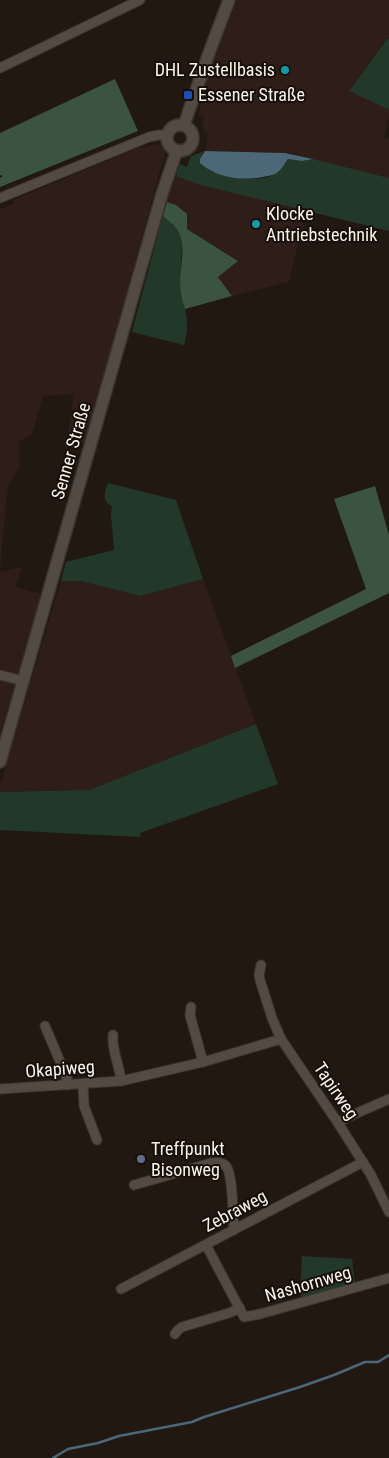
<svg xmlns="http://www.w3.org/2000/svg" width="389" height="1458" viewBox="0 0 389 1458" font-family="'Roboto Condensed',sans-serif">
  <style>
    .industrial { fill: #2f1d18 }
    .green { fill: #223929 }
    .forest { fill: #3b5341 }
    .water { fill: #4c6778 }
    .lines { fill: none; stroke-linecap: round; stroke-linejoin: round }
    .stream { stroke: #4c6778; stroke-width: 2.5 }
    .street-casing { stroke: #3a3530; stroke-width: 11 }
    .secondary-casing { stroke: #3a3530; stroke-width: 14 }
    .street { stroke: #534a41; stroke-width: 9 }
    .secondary { stroke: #534a41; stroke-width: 11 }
    .culture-dot { fill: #0f9aa8; stroke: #171008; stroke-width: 2 }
    .transit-dot { fill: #1a4fb4; stroke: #171008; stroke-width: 2 }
    .service-dot { fill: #5c6f8a; stroke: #171008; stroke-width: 2 }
    .labels { text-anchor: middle; stroke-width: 4; stroke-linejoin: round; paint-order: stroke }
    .poi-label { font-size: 18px; fill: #f8f3ed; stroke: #171008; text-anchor: start }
    .street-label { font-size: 18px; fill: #f8f3ed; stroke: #171008 }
  </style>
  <rect width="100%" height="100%" fill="#211911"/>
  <g class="industrial">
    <path d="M 237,0 L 389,0 L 389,39 L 386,39 L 349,91 L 389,110 L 389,116 L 384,137 L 389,139 L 389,178 L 289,153 L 205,151 L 208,134 L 204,131 L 202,126 L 204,116 L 199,114 L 203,89 Z"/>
    <path d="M 156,144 L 163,147 L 165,153 L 85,443 L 67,442 L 74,394 L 43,396 L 32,435 L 19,441 L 19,468 L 9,483 L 6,501 L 0,572 L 22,567 L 15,587 L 41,594 L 0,734 L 0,209 L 14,203 L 13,200 L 121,155 L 135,149 Z"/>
    <path d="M 176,176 L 197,184 L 306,211 L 289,282 L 232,296 L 218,277 L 238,260 L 187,229 L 167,202 Z"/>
    <path d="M 203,579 L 256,724 L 89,790 L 0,792 L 0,785 L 61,581 L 81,581 L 140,596 Z"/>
  </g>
  <g class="green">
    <path d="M 387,39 L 389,39 L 389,110 L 349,91 Z"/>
    <path d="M 205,151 L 203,153 L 209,170 C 226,178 262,184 278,172 C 282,169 285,163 288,159 L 302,161 L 313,159 L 389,178 L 389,231 L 197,184 L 176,176 L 180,164 L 187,167 L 191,156 Z"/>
    <path d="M 163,216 L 176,228 L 180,234 L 182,243 L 180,283 L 187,320 L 187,332 L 184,345 L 132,332 Z"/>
    <path d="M 108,483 L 176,500 L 203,579 L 140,596 L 81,581 L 61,581 L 66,562 L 114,550 L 111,514 L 112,506 C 101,501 105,491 108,483 Z"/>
    <path d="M 256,724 L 278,784 L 140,833 L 141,837 L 0,830 L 0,792 L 89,790 Z"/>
    <path d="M 302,1256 L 352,1259 L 355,1284 L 302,1298 L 300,1294 Z"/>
  </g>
  <g class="forest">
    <path d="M 115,79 L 138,131 L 0,187 L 0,178 L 3,176 L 0,175 L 0,133 Z"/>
    <path d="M 167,202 L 176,205 L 187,214 L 187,229 L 238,261 L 218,277 L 232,296 L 185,309 C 182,300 180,291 180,281 C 180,267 186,247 179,233 C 176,226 168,221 163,216 Z"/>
    <path d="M 375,486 L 389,535 L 389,593 L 235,668 L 231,656 L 366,589 L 334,499 Z"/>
  </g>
  <path class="water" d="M 205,151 L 285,153 L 313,159 L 302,161 L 288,159 C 285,163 282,169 278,172 C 275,175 268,176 263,177 C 242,181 216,178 200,163 L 200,159 Z"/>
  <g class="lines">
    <path class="stream" d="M 53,1458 L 68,1449 L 98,1443 L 119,1436 L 192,1422 L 204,1417 L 300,1387 L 334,1375 L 365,1362 L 378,1362 L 389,1355"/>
    <g class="street-casing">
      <g id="street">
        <path d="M 0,68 L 140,0"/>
        <path d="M 0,198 L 149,137 L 159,135 L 167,135"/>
        <path d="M 0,675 L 24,681"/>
        <path d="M 191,1007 L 190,1015 L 203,1062"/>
        <path d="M 45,1026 L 67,1078 L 67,1085"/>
        <path d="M 113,1035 C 111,1048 120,1067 121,1081"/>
        <path d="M 281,1039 L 338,1123 L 371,1175 L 389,1212"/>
        <path d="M 83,1084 L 84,1106 L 97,1140"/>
        <path d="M 0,1089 L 121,1081 L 203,1062 L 281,1039 L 272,1018 L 260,980 L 259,975 L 261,965"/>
        <path d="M 338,1123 L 348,1117 L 389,1099"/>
        <path d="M 134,1185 L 211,1163 C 217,1162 222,1162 226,1166 C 233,1174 233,1218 234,1230"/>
        <path d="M 206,1245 L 244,1317 L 260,1314 L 389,1278"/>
        <path d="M 121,1289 L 363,1162"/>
        <path d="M 175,1334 L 178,1330 L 182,1327 L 229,1313 L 240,1308"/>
      </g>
    </g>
    <g class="secondary-casing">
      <g id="secondary">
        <circle cx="180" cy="138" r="13"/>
        <path d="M 184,125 L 209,53 L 229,0"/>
        <path d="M 0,762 L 162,194 L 177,150"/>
      </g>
    </g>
    <use href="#street" class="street"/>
    <use href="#secondary" class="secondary"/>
  </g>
  <g class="culture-dot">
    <circle cx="285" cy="70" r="5"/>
    <circle cx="256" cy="224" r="5"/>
  </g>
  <rect class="transit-dot" x="183" y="90" width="10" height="10" rx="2.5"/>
  <circle class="service-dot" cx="141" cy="1159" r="5"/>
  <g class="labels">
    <g class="poi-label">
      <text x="275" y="76" text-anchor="end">DHL Zustellbasis</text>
      <text x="198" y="101">Essener Straße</text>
      <text x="266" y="220">Klocke<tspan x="266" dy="21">Antriebstechnik</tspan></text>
      <text x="151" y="1155">Treffpunkt<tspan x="151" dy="21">Bisonweg</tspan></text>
    </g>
    <g class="street-label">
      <text transform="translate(71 451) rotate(-74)" y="6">Senner Straße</text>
      <text transform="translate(60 1069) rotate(-4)" y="6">Okapiweg</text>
      <text transform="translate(336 1091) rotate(56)" y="6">Tapirweg</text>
      <text transform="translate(235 1211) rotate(-28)" y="6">Zebraweg</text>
      <text transform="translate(308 1284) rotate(-16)" y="6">Nashornweg</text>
    </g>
  </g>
</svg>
